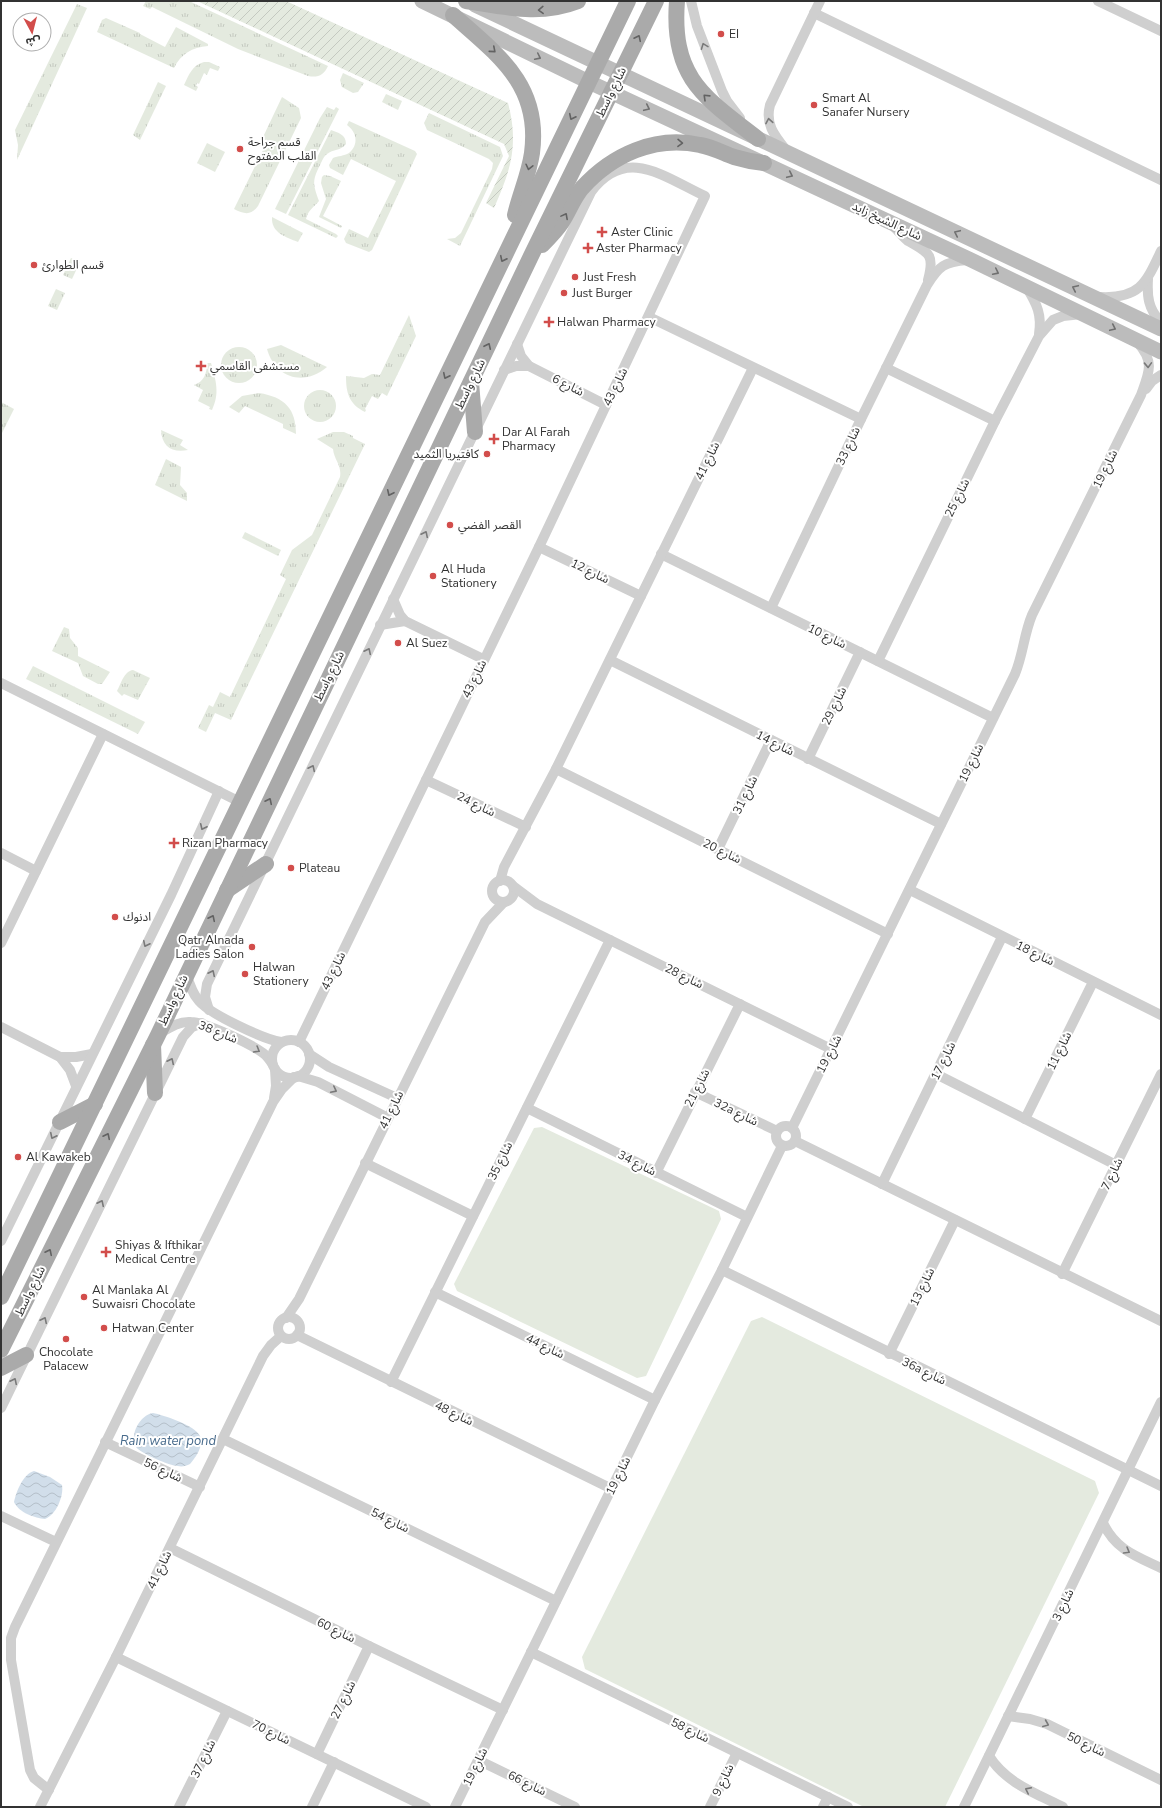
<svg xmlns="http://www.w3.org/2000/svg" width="1162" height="1808" viewBox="0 0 1162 1808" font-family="'Nunito Sans','Noto Sans Arabic',sans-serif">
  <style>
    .grass { fill: url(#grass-tufts) }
    .park { fill: #e4eadf }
    .garden { fill: url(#garden-furrows) }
    .water { fill: url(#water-waves) }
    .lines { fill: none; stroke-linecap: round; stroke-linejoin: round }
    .minor { stroke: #cfcfcf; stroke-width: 10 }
    .secondary { stroke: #bcbcbc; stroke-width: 15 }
    .primary { stroke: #aaa; stroke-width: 16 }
    .oneway { stroke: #626262 }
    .oneway2 { stroke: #797979 }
    .oneway3 { stroke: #707070 }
    .poi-dot { fill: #d24d4b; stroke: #fff; stroke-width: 1.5 }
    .labels { text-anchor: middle; stroke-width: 4; stroke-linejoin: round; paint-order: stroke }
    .poi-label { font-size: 12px; fill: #323232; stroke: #fff; text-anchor: start }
    .street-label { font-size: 12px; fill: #323232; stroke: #fff }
    .water-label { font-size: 13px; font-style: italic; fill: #486b8c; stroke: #fff }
  </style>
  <defs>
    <pattern id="grass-tufts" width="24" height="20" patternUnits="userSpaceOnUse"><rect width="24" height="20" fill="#e4eadf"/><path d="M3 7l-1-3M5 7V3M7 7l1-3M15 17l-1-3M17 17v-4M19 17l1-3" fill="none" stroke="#c4c9c0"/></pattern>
    <pattern id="garden-furrows" width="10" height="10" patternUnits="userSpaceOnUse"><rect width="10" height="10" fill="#e4eadf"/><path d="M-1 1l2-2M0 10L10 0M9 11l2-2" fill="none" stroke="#c4c9c0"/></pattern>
    <pattern id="water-waves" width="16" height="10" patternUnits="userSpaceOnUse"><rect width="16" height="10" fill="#d1deea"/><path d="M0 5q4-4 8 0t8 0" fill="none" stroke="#b4bfc9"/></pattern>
  </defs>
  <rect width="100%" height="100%" fill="#fff"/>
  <g class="grass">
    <path d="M 146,1 L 189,1 L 328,66 C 324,75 318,78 308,76 L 238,49 L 152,7 L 150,9 L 143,6 Z"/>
    <path d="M 77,4 L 87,8 L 17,160 L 18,145 L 15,130 Z"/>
    <path d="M 106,18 L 140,33 L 140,34 L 165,47 L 176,27 L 208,44 L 208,46 C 192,47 181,54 174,68 L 97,32 L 102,20 Z"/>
    <path d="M 204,62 L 209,62 L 220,67 L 218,71 L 210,68 L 207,75 L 204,73 L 199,84 L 197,83 L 196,86 L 198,87 L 196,91 L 184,85 C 189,75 192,65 204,62 Z"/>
    <path d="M 343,73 L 364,83 L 358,92 L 353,93 L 342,87 L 340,80 Z"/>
    <path d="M 158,82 L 166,86 L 140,140 L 133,135 Z"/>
    <path d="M 386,94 L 402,101 L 398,110 L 382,102 Z"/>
    <path d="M 282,97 L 299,108 L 301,118 L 258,206 C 251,216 244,214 234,209 L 267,142 L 263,140 L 264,138 L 263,137 Z"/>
    <path d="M 327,107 L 334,110 L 336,107 L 339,109 L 286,214 L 275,209 L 320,118 Z"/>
    <path d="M 429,113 L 500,147 L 503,156 L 460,246 L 447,239 L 455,238 L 461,233 L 492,169 L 493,163 L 489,159 L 427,130 L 424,123 Z"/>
    <path d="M 349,121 L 415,151 L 417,154 L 372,250 L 369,252 L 346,243 L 344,239 L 349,229 L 368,238 L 396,181 L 351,159 L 343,175 L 330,168 L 329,165 L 333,158 C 338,156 344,156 349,153 C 359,145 357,132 347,125 Z"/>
    <path d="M 331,130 C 338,133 346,134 346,144 C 341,151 333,149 327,154 C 324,156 322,161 320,165 C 312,181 313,184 319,201 C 314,207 308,210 306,219 L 336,234 L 338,236 L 336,238 L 288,215 Z"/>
    <path d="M 207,143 L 225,152 L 215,172 L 197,163 Z"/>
    <path d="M 324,175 L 330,176 L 341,181 L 323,216 L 342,226 L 341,228 L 319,217 L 326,199 L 321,183 L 322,177 Z"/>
    <path d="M 272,217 L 303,233 L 298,242 C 286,237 271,233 272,217 Z"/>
    <path d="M 71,258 L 80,262 L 72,279 L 63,275 Z"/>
    <path d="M 56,289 L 65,293 L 57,310 L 48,306 Z"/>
    <path d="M 409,315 L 416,336 L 387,396 L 382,393 L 378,399 L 372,396 L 365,409 L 366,410 L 365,412 C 349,404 346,393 346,376 L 364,378 L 372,374 L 380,375 Z"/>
    <path d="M 281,345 L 327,367 C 304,387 275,378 267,349 Z"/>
    <circle cx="239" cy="365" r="18"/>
    <path d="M 207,363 L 211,363 C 216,381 220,393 212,410 L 209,409 L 210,407 L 198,401 L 203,390 L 194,385 C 204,382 207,373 207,363 Z"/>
    <circle cx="320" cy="406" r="16"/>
    <path d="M 259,393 C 285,397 296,409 296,434 L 283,428 L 283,424 L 245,406 L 239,413 L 229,407 L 242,396 Z"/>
    <path d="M 1,402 L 14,409 L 1,435 Z"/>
    <path d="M 161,430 L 183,440 L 180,445 L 188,450 C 172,453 162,447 161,430 Z"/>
    <path d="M 333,432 L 344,432 L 353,436 L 353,438 L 365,444 L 231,720 L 215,713 L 206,732 L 198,728 L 209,705 L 213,707 L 220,692 L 230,697 L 286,579 L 280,575 L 292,550 L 312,535 L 340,477 C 342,465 334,460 333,449 L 317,439 Z"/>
    <path d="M 166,459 L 181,467 L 180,485 L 187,493 L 187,501 L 155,485 Z"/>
    <path d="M 245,532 L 281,550 L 278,556 L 242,538 Z"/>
    <path d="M 64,627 L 69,629 L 70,638 L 78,648 L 78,656 L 110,672 L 102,684 L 98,684 L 83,676 L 78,663 L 52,651 Z"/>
    <path d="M 33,666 L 145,722 L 138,734 L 26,679 Z"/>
    <path d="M 133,670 L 150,678 L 138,700 L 124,694 L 122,696 L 117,691 C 121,684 124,671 133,670 Z"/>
  </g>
  <g class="park">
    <path d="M 542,1127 L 719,1211 L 721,1219 L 646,1376 L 637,1378 L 457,1291 L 454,1284 L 534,1128 Z"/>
    <path d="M 762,1317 L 1095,1481 L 1099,1493 L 945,1807 L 864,1807 L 585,1669 L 582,1657 L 751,1321 Z"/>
  </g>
  <path class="garden" d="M 197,1 L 286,1 L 508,103 C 519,144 511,170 494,208 L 486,203 L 509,156 L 504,144 Z"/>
  <g class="water">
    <path d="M 153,1413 C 163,1415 195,1425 200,1436 C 204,1446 196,1457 190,1464 C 186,1466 182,1467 178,1466 C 170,1466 140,1453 136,1447 C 129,1435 140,1415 153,1413 Z"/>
    <path d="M 34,1471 L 50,1477 L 62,1485 C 64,1496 56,1515 45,1519 C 35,1518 19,1513 14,1502 C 16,1492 23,1474 34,1471 Z"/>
  </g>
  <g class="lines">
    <g class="minor">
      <path d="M 691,1 L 697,26 L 722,91 L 727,101 L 740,118"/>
      <path d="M 1098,1 L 1161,31"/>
      <path d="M 814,13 L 1161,180"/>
      <path d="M 786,150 C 774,135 765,124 770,105 L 820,1"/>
      <path d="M 895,228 C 899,232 903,237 908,241 C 929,253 935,254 928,280"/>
      <path d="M 1148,279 C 1147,296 1148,309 1161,322"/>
      <path d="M 1027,288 C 1037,304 1042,315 1039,334"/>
      <path d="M 1100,297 C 1140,299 1146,283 1161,251"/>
      <path d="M 649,317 L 861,419"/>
      <path d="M 517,344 L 521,356 L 529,366 L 606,405"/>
      <path d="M 886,368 L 995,421"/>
      <path d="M 504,370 L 516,366 L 529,366"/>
      <path d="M 1146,389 L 1152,381 L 1161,375"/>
      <path d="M 539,547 L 641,596"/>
      <path d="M 661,554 L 993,718"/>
      <path d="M 393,599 L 400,615 L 405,621 L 483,659"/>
      <path d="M 771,608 L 861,419 L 927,285 C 939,266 944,262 967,260"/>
      <path d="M 380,625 L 405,621"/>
      <path d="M 610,660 L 941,824"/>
      <path d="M 878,661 L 995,421 L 1039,336 L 1053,320 L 1063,316 L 1082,314"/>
      <path d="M 1,683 L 242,803"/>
      <path d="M 808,759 L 860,652"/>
      <path d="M 556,769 L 888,934"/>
      <path d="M 426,780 L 526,827"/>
      <path d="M 718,849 L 771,740"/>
      <path d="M 1,853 L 36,871"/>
      <circle cx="503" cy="891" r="11"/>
      <path d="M 500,881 L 504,867 L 556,769 L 753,368"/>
      <path d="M 513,886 L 537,904 L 831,1049"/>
      <path d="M 910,890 L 1161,1015"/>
      <path d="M 1,943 L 103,734"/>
      <path d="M 186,973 C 189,983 192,993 199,1001 C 210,1014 263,1039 281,1042"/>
      <path d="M 209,1010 L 205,997 L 207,984 L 591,192 C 626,145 664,177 705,196 L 539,547 L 299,1042"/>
      <path d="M 1,1027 L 60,1057 L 70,1070 L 76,1086"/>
      <path d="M 159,1034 C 169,1028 179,1021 191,1022 C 205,1022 251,1044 263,1053 C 267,1056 270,1060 273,1065"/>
      <circle cx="291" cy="1059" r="19"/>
      <path d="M 309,1054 L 329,1067 L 397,1098"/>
      <path d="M 60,1057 L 76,1057 L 92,1054"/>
      <path d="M 936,1074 L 1116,1165"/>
      <path d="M 298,1076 L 318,1082 L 388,1118"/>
      <path d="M 695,1092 L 777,1131"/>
      <path d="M 274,1098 L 276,1086 L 275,1069"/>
      <path d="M 527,1108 L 747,1217"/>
      <path d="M 1025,1119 L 1093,982"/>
      <circle cx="786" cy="1136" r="10"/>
      <path d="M 792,1128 L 1015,674 C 1023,655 1024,634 1032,615 L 1141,395 C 1149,373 1155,362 1138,343"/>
      <path d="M 795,1141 L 1161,1321"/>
      <path d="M 365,1163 L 473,1216"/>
      <path d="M 656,1173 L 740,1004"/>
      <path d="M 882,1184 L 1002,937"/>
      <path d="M 1,1241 L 171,895 L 219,791"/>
      <path d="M 722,1270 L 1161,1486"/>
      <path d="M 1062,1274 L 1161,1074"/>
      <path d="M 435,1292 L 655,1400"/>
      <circle cx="289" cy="1328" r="11"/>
      <path d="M 286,1318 L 299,1299 L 485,922 L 504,902"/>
      <path d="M 297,1335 L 612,1489"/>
      <path d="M 889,1354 L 955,1220"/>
      <path d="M 391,1382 L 610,940"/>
      <path d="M 1,1408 L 183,1037 L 192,1027 L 202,1023"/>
      <path d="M 223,1439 L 556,1601"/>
      <path d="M 105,1442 L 200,1487"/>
      <path d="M 1,1516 L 56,1542"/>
      <path d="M 1103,1523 C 1116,1550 1136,1556 1161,1568"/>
      <path d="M 170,1548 L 369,1646 L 503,1710"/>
      <path d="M 531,1652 L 848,1807"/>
      <path d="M 116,1657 L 426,1807"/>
      <path d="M 1008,1716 L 1030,1719 L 1047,1724 L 1161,1780"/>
      <path d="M 317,1754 L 369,1646"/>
      <path d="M 989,1756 C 1006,1783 1035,1793 1063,1807"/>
      <path d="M 478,1760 L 575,1807"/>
      <path d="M 49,1790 L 34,1778 L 30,1770 L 11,1660 L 11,1638 L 15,1627 L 273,1102 L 282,1089 L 294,1077"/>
      <path d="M 40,1807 L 116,1657 L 263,1356 L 271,1345 L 281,1336"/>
      <path d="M 179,1807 L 227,1711"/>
      <path d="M 312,1807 L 334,1762"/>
      <path d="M 455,1807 L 655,1400 L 722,1270 L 782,1146"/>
      <path d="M 710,1807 L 737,1753"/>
      <path d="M 823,1807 L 828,1797"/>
      <path d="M 964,1807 L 1161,1402"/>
    </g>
    <g class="secondary">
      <path d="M 422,1 L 589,82 L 969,259 L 1161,352"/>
      <path d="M 475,5 L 1161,329"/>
    </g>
    <g class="primary">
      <path d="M 466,1 C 506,7 540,16 578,1"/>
      <path d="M 677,1 C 671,78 704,97 758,139"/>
      <path d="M 453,15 C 498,55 541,85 532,153 C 529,174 520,194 515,215"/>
      <path d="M 542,245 C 549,238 556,231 562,222 C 569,211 573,199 582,188 C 612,155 655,135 700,145 C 712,147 723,153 734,157 C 744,160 754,162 764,163"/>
      <path d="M 471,382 L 475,432"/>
      <path d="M 227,890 L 266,864"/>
      <path d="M 153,1045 L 155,1093"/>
      <path d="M 60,1122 L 95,1104"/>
      <path d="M 1,1297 L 628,1"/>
      <path d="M 1,1350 L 158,1035 L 531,256 L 656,1"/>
      <path d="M 1,1368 L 26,1355"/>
    </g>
  </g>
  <defs><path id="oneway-chevron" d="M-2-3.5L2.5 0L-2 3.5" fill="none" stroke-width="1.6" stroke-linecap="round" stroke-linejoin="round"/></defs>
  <g class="oneway">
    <use href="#oneway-chevron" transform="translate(541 10) rotate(178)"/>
    <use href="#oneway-chevron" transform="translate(638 38) rotate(-64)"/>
    <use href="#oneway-chevron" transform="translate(493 50) rotate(41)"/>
    <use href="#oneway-chevron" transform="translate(706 97) rotate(-136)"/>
    <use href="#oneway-chevron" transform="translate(572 117) rotate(116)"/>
    <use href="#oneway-chevron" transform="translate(680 143) rotate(1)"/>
    <use href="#oneway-chevron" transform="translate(529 167) rotate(103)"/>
    <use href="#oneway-chevron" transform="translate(565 216) rotate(-62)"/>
    <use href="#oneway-chevron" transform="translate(503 259) rotate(116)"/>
    <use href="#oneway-chevron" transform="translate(488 346) rotate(-65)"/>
    <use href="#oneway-chevron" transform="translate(446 376) rotate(116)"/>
    <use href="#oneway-chevron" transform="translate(390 493) rotate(115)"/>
    <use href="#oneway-chevron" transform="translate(269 801) rotate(-64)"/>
    <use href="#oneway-chevron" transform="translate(212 918) rotate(-64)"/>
    <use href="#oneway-chevron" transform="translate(107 1136) rotate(-64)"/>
    <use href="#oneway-chevron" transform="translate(49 1252) rotate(-64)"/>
  </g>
  <g class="oneway2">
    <use href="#oneway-chevron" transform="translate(704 46) rotate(-111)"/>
    <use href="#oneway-chevron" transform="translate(769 121) rotate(-100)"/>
    <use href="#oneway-chevron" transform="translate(1148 365) rotate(88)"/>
    <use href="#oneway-chevron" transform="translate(425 534) rotate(-64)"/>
    <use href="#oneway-chevron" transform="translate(368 651) rotate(-64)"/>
    <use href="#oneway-chevron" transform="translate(312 768) rotate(-64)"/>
    <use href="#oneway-chevron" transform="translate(203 827) rotate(115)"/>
    <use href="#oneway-chevron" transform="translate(146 944) rotate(116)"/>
    <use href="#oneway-chevron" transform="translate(212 973) rotate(-64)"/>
    <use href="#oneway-chevron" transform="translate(257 1050) rotate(31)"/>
    <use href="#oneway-chevron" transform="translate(171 1061) rotate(-64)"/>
    <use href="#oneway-chevron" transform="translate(334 1090) rotate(27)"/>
    <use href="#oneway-chevron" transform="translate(53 1136) rotate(116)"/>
    <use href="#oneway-chevron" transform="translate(101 1203) rotate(-64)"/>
    <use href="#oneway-chevron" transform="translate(44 1320) rotate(-64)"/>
    <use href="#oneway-chevron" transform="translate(14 1381) rotate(-64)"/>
    <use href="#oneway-chevron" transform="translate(1127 1551) rotate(30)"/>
    <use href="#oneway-chevron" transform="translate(1046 1724) rotate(23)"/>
    <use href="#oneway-chevron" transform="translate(1028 1790) rotate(-154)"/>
  </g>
  <g class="oneway3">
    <use href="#oneway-chevron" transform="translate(538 57) rotate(26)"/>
    <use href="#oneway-chevron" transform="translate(647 108) rotate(25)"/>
    <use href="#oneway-chevron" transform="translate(790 175) rotate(25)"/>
    <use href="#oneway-chevron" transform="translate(957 233) rotate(-155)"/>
    <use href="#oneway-chevron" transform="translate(996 272) rotate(26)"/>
    <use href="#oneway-chevron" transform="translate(1075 288) rotate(-155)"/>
    <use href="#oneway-chevron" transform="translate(1113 328) rotate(25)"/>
  </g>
  <g class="poi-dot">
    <circle cx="721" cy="34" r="4"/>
    <circle cx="814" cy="105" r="4"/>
    <circle cx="240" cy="149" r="4"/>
    <path d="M600 226h4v4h4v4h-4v4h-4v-4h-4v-4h4z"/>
    <path d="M586 242h4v4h4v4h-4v4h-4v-4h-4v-4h4z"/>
    <circle cx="34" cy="265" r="4"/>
    <circle cx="575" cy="277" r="4"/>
    <circle cx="564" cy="293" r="4"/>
    <path d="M547 316h4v4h4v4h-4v4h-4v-4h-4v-4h4z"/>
    <path d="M199 360h4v4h4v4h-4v4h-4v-4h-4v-4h4z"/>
    <path d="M492 433h4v4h4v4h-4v4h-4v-4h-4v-4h4z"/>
    <circle cx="487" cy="454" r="4"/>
    <circle cx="450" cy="525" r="4"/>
    <circle cx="433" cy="576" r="4"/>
    <circle cx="398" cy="643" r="4"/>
    <path d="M172 837h4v4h4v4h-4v4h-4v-4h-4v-4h4z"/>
    <circle cx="291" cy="868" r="4"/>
    <circle cx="115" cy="917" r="4"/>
    <circle cx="252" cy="947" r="4"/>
    <circle cx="245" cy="974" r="4"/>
    <circle cx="18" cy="1157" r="4"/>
    <path d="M104 1246h4v4h4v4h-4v4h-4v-4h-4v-4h4z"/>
    <circle cx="84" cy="1297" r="4"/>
    <circle cx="104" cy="1328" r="4"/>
    <circle cx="66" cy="1339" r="4"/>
  </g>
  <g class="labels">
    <g class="poi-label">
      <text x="729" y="38">EI</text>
      <text x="822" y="102">Smart Al<tspan x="822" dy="14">Sanafer Nursery</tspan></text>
      <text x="248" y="146">قسم جراحة<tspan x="248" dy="14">القلب المفتوح</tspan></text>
      <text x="611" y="236">Aster Clinic</text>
      <text x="596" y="252">Aster Pharmacy</text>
      <text x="42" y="269">قسم الطوارئ</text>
      <text x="583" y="281">Just Fresh</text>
      <text x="572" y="297">Just Burger</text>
      <text x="557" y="326">Halwan Pharmacy</text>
      <text x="210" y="370">مستشفى القاسمي</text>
      <text x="502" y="436">Dar Al Farah<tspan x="502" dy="14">Pharmacy</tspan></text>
      <text x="479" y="458" text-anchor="end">كافتيريا الثميد</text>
      <text x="458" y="529">القصر الفضي</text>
      <text x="441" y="573">Al Huda<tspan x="441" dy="14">Stationery</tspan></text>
      <text x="406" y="647">Al Suez</text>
      <text x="182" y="847">Rizan Pharmacy</text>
      <text x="299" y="872">Plateau</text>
      <text x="123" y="921">ادنوك</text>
      <text x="244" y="944" text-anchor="end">Qatr Alnada<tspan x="244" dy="14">Ladies Salon</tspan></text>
      <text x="253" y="971">Halwan<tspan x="253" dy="14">Stationery</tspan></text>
      <text x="26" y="1161">Al Kawakeb</text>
      <text x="115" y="1249">Shiyas &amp; Ifthikar<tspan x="115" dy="14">Medical Centre</tspan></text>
      <text x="92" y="1294">Al Manlaka Al<tspan x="92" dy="14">Suwaisri Chocolate</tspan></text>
      <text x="112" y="1332">Hatwan Center</text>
      <text x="66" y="1356" text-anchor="middle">Chocolate<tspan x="66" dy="14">Palacew</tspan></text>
    </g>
    <g class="street-label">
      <text transform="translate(611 92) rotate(-64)" y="4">شارع واسط</text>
      <text transform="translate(887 221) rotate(25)" y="4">شارع الشيخ زايد</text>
      <text transform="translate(470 384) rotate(-64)" y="4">شارع واسط</text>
      <text transform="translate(568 385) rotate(27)" y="4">شارع 6</text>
      <text transform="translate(615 387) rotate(-64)" y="4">شارع 43</text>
      <text transform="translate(848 446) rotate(-65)" y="4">شارع 33</text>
      <text transform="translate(707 461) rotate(-64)" y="4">شارع 41</text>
      <text transform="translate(1105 469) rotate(-64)" y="4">شارع 19</text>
      <text transform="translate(957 498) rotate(-64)" y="4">شارع 25</text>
      <text transform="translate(590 571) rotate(26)" y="4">شارع 12</text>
      <text transform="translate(827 636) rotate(26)" y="4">شارع 10</text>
      <text transform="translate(329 676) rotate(-64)" y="4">شارع واسط</text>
      <text transform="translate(474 679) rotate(-64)" y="4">شارع 43</text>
      <text transform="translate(834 706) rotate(-64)" y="4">شارع 29</text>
      <text transform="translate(775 743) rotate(27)" y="4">شارع 14</text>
      <text transform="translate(971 763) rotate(-64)" y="4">شارع 19</text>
      <text transform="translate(745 795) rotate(-64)" y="4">شارع 31</text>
      <text transform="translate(476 804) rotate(26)" y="4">شارع 24</text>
      <text transform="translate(722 851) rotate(26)" y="4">شارع 20</text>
      <text transform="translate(1035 953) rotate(26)" y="4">شارع 18</text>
      <text transform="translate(333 971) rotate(-64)" y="4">شارع 43</text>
      <text transform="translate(684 976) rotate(26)" y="4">شارع 28</text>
      <text transform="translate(173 1000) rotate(-65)" y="4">شارع واسط</text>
      <text transform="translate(218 1032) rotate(22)" y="4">شارع 38</text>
      <text transform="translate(1059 1051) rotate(-64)" y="4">شارع 11</text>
      <text transform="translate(829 1054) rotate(-63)" y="4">شارع 19</text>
      <text transform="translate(943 1061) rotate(-64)" y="4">شارع 17</text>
      <text transform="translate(697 1088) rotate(-63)" y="4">شارع 21</text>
      <text transform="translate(391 1110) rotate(-64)" y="4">شارع 41</text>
      <text transform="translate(736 1112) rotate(26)" y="4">32a شارع</text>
      <text transform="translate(500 1161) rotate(-64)" y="4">شارع 35</text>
      <text transform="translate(637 1163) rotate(27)" y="4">شارع 34</text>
      <text transform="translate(1112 1174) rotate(-64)" y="4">شارع 7</text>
      <text transform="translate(922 1287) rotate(-64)" y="4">شارع 13</text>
      <text transform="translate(30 1291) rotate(-64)" y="4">شارع واسط</text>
      <text transform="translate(545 1346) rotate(26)" y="4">شارع 44</text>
      <text transform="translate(924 1371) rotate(26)" y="4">36a شارع</text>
      <text transform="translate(454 1413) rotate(26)" y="4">شارع 48</text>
      <text transform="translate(163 1470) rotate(25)" y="4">شارع 56</text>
      <text transform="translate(618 1476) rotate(-64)" y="4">شارع 19</text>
      <text transform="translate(390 1520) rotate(26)" y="4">شارع 54</text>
      <text transform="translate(159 1570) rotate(-64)" y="4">شارع 41</text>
      <text transform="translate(1063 1605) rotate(-64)" y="4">شارع 3</text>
      <text transform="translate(336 1630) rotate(26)" y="4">شارع 60</text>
      <text transform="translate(343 1700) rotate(-64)" y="4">شارع 27</text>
      <text transform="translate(690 1730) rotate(26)" y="4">شارع 58</text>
      <text transform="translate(271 1732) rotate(26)" y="4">شارع 70</text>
      <text transform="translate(1086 1744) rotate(26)" y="4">شارع 50</text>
      <text transform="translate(203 1759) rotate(-64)" y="4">شارع 37</text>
      <text transform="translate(475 1767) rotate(-64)" y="4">شارع 19</text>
      <text transform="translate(723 1780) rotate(-64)" y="4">شارع 9</text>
      <text transform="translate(527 1783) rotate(26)" y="4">شارع 66</text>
    </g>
    <g class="water-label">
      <text x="168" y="1445">Rain water pond</text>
    </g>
  </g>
  <rect width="1162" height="1808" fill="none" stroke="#323232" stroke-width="4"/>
  <g transform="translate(32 32) rotate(173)"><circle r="19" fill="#ffffff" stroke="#adadad"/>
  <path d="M0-3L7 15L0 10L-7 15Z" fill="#d24d4b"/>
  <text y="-6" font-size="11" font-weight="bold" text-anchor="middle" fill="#323232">ش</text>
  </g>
</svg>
